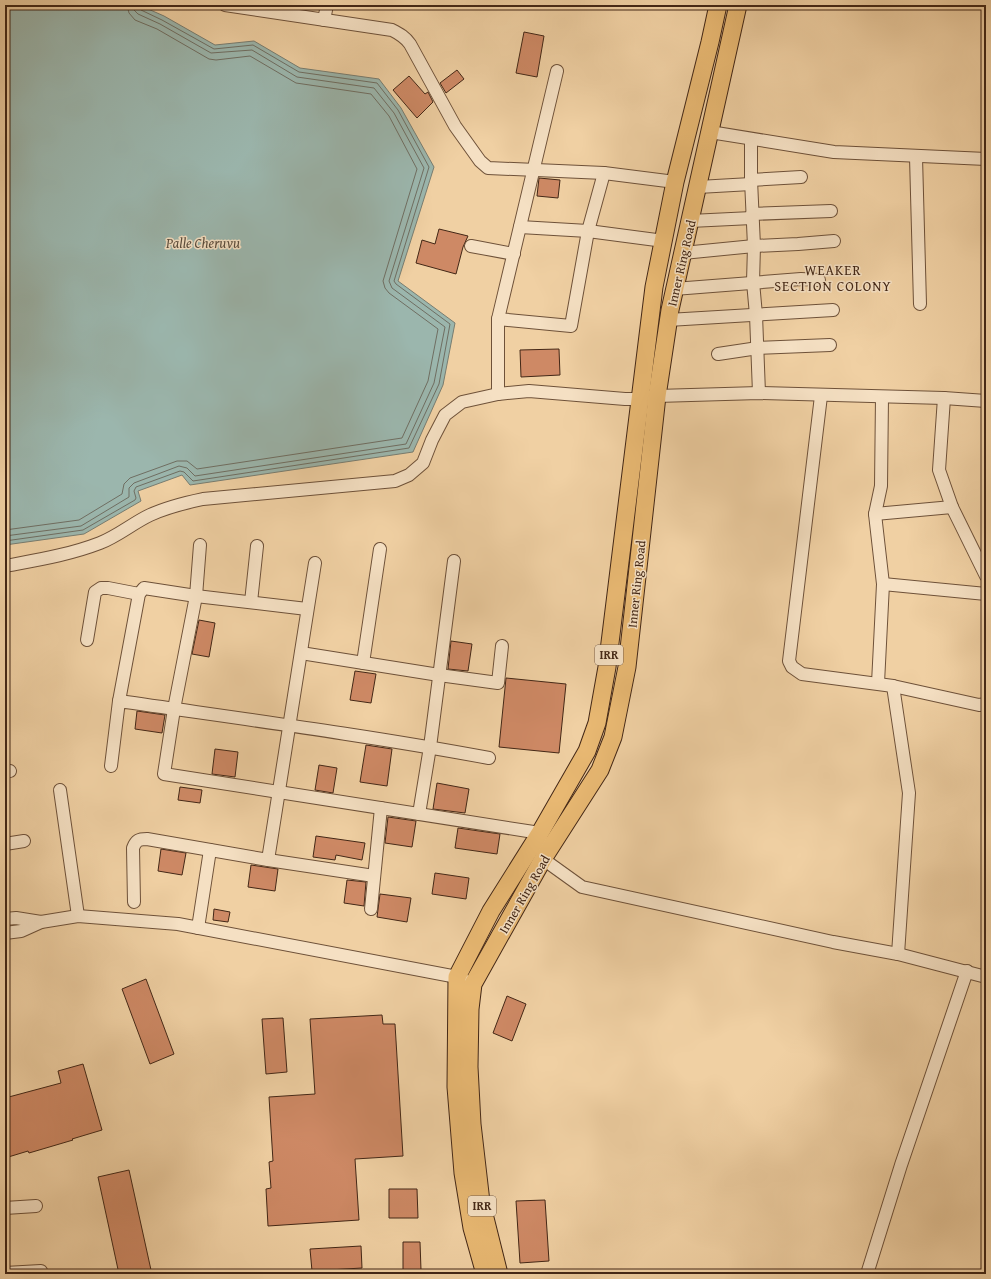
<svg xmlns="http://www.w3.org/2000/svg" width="991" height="1279" viewBox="0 0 991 1279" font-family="'Gentium Book Plus',serif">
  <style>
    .water { fill: #9bb6ad; stroke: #787d71 }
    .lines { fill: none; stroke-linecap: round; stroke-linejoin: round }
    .shore { stroke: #6f6e62; stroke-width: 1 }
    .building { fill: #ce8965; stroke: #432716 }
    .minor-casing { stroke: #6e5139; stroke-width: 14 }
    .highway-casing { stroke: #432716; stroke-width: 19 }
    .minor { stroke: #f5e0c3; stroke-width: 12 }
    .highway { stroke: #e8b872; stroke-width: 17 }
    .labels { text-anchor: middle; stroke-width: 3; stroke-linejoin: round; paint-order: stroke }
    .shield { fill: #f5e0c3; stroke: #785e4a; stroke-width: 1 }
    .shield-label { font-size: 12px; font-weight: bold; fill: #432716 }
    .street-label { font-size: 13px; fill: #432716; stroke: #f5e0c3 }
    .water-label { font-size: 14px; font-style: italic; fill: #594b3c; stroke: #f5e0c3 }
    .neighbourhood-label { font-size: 14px; letter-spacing: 1px; fill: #432716; stroke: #f5e0c3 }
  </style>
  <rect width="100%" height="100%" fill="#f0d0a3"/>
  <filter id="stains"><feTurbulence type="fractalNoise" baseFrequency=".005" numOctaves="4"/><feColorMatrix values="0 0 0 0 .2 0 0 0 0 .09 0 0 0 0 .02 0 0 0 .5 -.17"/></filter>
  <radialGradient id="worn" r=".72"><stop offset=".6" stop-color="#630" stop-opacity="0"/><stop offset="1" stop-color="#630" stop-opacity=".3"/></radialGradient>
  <path class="water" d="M 5,5 L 139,5 L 164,16 L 215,45 L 254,41 L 300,68 L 379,79 L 401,108 L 434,167 L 398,281 L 455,323 L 443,385 L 413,452 L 190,485 L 182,475 L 138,491 L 141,501 L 84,534 L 5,545 Z"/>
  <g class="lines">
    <g class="shore">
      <path d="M 5,530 L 79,520 L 122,494 L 124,484 L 130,478 L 177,461 L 187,461 L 197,469 L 402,438 L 428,381 L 438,329 L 389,293 L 385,288 L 383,281 L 417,169 L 389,116 L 371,94 L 296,83 L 250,56 L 216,60 L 209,59 L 157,29 L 135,20 L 129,13 L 127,5"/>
      <path d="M 5,536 L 81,526 L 129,497 L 129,488 L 134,483 L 179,466 L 187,468 L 195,476 L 406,444 L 434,383 L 445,327 L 392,288 L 389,281 L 424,168 L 394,113 L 374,88 L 297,77 L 252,50 L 211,53 L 160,24 L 138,14 L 134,10 L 133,5"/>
      <path d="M 5,541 L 83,530 L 135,500 L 136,498 L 134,491 L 136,487 L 180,471 L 184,472 L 193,481 L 409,448 L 439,384 L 450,324 L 396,284 L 394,281 L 429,167 L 398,110 L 377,83 L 299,72 L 253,45 L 214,49 L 162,20 L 141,10 L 139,5"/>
    </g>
  </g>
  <g class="building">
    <path d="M 524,32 L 544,36 L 537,77 L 516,73 Z"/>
    <path d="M 457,70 L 464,79 L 446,93 L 440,83 Z"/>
    <path d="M 409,76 L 425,94 L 428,92 L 433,102 L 417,118 L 393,90 Z"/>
    <path d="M 539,178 L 560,180 L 558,198 L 537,196 Z"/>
    <path d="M 439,229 L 468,236 L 463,247 L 456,274 L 416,263 L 422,240 L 435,244 Z"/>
    <path d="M 559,349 L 560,375 L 521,377 L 520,350 Z"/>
    <path d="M 199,620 L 215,623 L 209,657 L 192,654 Z"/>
    <path d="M 451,641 L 472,644 L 468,671 L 448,669 Z"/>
    <path d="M 355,671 L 376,674 L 371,703 L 350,700 Z"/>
    <path d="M 506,678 L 566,684 L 559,753 L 499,747 Z"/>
    <path d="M 137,711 L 165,715 L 162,733 L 135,729 Z"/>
    <path d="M 366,745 L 392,749 L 387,786 L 360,782 Z"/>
    <path d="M 215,749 L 238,752 L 235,777 L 212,774 Z"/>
    <path d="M 319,765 L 337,768 L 333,793 L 315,790 Z"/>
    <path d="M 437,783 L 469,789 L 465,813 L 433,809 Z"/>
    <path d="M 180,787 L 202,790 L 200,803 L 178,800 Z"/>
    <path d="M 388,817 L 416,821 L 412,847 L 385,843 Z"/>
    <path d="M 458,828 L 500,834 L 497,854 L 455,848 Z"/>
    <path d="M 316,836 L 365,843 L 362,860 L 336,855 L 335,860 L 313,857 Z"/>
    <path d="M 161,849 L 186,853 L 182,875 L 158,871 Z"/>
    <path d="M 251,865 L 278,869 L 275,891 L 248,887 Z"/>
    <path d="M 435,873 L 469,878 L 466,899 L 432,894 Z"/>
    <path d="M 347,880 L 366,882 L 364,906 L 344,903 Z"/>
    <path d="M 380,894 L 411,898 L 407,922 L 377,917 Z"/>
    <path d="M 214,909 L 230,912 L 228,922 L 213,920 Z"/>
    <path d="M 146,979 L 174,1054 L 150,1064 L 122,989 Z"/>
    <path d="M 507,996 L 526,1004 L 512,1041 L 493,1033 Z"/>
    <path d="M 382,1015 L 383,1024 L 395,1024 L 403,1156 L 355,1159 L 359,1220 L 268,1226 L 266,1189 L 271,1188 L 269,1162 L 273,1161 L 269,1097 L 315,1094 L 310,1019 Z"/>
    <path d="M 283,1018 L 287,1072 L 266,1074 L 262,1019 Z"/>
    <path d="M 83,1064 L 102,1130 L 72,1139 L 73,1140 L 29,1153 L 28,1151 L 5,1158 L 5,1098 L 61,1083 L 58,1071 Z"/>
    <path d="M 129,1170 L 151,1270 L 135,1274 L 119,1274 L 98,1177 Z"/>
    <path d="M 389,1189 L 417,1189 L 418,1218 L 389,1218 Z"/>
    <path d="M 545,1200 L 549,1261 L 520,1263 L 516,1201 Z"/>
    <path d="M 403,1242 L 420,1242 L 421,1270 L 403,1270 Z"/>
    <path d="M 361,1246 L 362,1268 L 312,1271 L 310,1249 Z"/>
  </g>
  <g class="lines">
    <g class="minor-casing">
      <g id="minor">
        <path d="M 225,5 L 392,30 C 400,34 405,37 410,44 L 455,126 L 480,161 L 488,168 L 604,173 L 675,182"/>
        <path d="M 324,20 L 327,5"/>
        <path d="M 557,71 L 498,319 L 571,326 L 588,231 L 604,173"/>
        <path d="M 710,132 L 834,152 L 986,159"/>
        <path d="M 751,139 L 751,180 L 754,246 L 753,282 L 756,315 L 759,393"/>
        <path d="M 916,157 L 920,304"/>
        <path d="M 751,180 L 801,177"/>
        <path d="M 698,187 L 751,184"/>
        <path d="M 752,214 L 831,211"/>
        <path d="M 690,221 L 752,218"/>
        <path d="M 520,227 L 588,231 L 664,241"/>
        <path d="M 471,246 L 514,254"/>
        <path d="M 683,253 L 754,246 L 798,244 L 834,241"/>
        <path d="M 674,289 L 801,279 L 819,280"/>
        <path d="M 498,319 L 498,394"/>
        <path d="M 668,320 L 833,310"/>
        <path d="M 718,354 L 758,348 L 830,345"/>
        <path d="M 821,396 L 789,661 L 792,667 L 802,674 L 893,686 L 979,705 L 986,704"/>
        <path d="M 944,398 L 939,470 L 952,507 L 986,576"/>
        <path d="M 875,514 L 952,507"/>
        <path d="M 200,545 L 196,596 L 174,709 L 164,774 L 540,833 L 543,859 L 582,887 L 833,942 L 898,954 L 986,977"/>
        <path d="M 5,566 C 37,560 69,555 100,543 C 118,536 133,523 150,515 C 167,507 184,503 203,499 L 395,481 L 409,475 L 423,463 L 432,440 L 445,415 L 462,402 L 498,394 L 529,391 L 625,399 L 640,399 L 657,396 L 759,393 L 944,398 L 986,401"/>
        <path d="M 883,584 L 986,594"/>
        <path d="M 251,602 L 257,546"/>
        <path d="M 87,640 L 95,592 L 101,588 L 108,588 L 139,594"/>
        <path d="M 301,653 L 439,675 L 498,683 L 502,646"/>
        <path d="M 363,663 L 380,549"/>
        <path d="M 878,683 L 883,584 L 875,514 L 881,486 L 882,397"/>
        <path d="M 893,686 L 909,793 L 898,954"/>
        <path d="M 119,701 L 139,594 L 144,588 L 196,596 L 307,609"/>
        <path d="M 111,766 L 119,701 C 243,719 366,735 489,758"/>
        <path d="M 5,772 L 10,771"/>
        <path d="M 60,790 L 78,916"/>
        <path d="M 419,814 L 430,747 L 454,561"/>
        <path d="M 5,844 L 24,841"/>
        <path d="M 268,860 L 374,876"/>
        <path d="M 134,902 L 133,848 C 136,840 139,839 147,839 L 268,860 L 315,563"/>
        <path d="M 371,909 L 381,808"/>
        <path d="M 5,919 L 16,918 L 41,922"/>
        <path d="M 198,928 L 210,850"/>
        <path d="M 5,933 L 21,931 L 41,922 L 78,916 L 178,924 L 457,977 L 464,980"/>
        <path d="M 5,1208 L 36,1206"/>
        <path d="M 5,1273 L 41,1271"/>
        <path d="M 867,1274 L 901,1165 L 967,971"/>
      </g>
    </g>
    <g class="highway-casing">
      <g id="highway">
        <path d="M 485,1274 L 472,1228 L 463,1173 L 456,1087 L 457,977 L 491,911 L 540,833 L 587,751 L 597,723 L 607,667 L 654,287 L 675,182 L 710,42 L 718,5"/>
        <path d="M 499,1274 L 481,1202 L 472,1124 L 469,1067 L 470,1009 L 473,984 L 543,859 L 600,770 L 613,737 L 627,667 L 657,396 L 670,310 L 738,5"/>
      </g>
    </g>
    <use href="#minor" class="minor"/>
    <use href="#highway" class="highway"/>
  </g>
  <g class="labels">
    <g class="shield">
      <rect x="595" y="645" width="28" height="20" rx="3"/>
      <rect x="468" y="1196" width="28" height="20" rx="3"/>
    </g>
    <g class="shield-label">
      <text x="609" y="659">IRR</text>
      <text x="482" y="1210">IRR</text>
    </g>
    <g class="street-label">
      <text transform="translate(681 263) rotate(-77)" y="5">Inner Ring Road</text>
      <text transform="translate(636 584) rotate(-84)" y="5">Inner Ring Road</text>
      <text transform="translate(524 894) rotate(-60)" y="5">Inner Ring Road</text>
    </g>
    <g class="water-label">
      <text x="203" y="248">Palle Cheruvu</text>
    </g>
    <g class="neighbourhood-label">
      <text x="833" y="275">WEAKER<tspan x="833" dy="16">SECTION COLONY</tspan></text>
    </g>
  </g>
  <rect width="991" height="1279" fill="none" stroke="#f0d0a3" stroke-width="20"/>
  <rect x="6" y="6" width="979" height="1267" fill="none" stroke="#432716" stroke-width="2"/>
  <rect x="10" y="10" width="971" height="1259" fill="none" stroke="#432716"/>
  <rect width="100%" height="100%" filter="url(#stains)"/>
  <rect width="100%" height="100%" fill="url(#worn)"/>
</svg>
